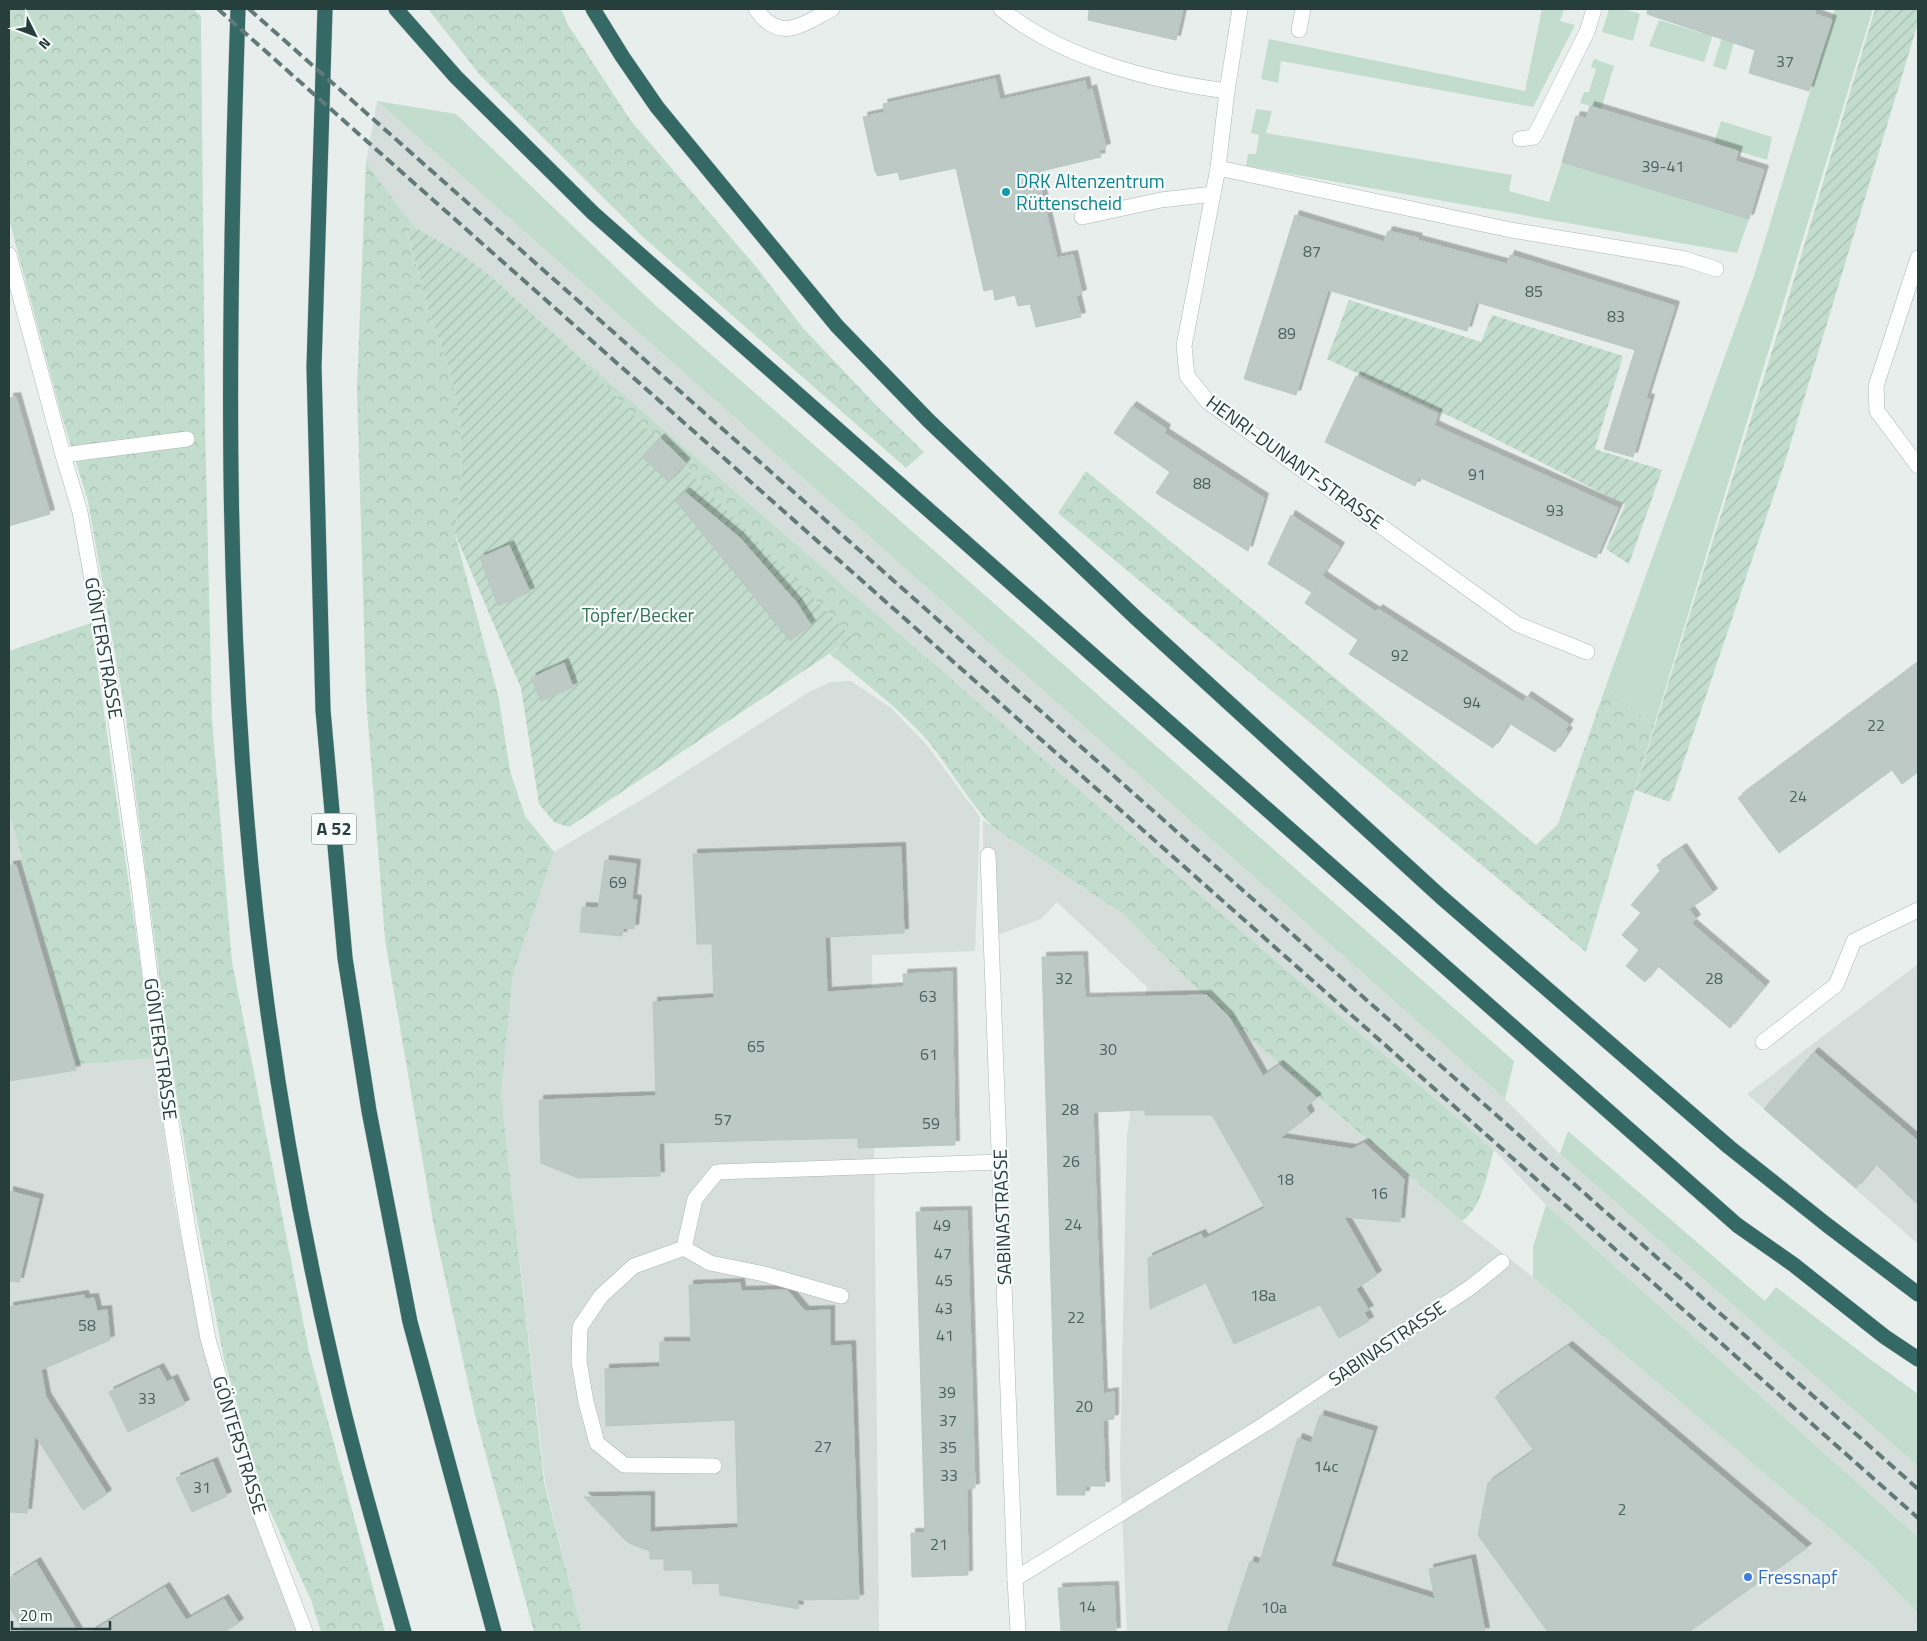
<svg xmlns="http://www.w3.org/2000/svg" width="1927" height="1641" viewBox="0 0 1927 1641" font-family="'Titillium Web',sans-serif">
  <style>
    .built { fill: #d5dedb }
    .grass { fill: #c2ddcd }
    .forest { fill: url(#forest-crowns) }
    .garden { fill: url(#garden-furrows) }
    .building { fill: #bcc9c5; stroke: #b9c7c4; filter: url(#shadow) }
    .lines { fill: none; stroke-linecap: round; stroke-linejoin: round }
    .lane-casing { stroke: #aab6b4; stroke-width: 16 }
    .street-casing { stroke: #aab6b4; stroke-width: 16 }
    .highway-casing { stroke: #c3c9c8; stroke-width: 16 }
    .lane { stroke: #fff; stroke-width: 15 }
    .street { stroke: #fff; stroke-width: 15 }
    .highway { stroke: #356966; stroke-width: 15 }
    .rail { stroke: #627a77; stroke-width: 4; stroke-dasharray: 10 5; stroke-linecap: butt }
    .culture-dot { fill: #0f9aa8; stroke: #f7fbf9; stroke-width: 2 }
    .shop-dot { fill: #3f7fe0; stroke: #f7fbf9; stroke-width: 2 }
    .labels { text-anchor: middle; stroke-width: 4.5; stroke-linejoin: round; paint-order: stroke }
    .number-label { font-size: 16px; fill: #4c625e }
    .shield { fill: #f7fbf9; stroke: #657775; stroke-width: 1 }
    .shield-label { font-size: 18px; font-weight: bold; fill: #273f3c }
    .culture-label { font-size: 19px; fill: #0d838f; stroke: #f7fbf9; text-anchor: start }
    .street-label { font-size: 19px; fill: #273f3c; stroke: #f7fbf9 }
    .park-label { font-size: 19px; fill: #347356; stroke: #f7fbf9 }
    .shop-label { font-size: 19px; fill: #366cbe; stroke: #f7fbf9; text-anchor: start }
  </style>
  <defs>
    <pattern id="forest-crowns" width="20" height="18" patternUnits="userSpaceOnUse" patternTransform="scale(1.25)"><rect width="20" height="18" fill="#c2ddcd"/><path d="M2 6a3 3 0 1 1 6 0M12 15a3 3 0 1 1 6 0" fill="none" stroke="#a7bfb1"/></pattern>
    <pattern id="garden-furrows" width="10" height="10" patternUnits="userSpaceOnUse" patternTransform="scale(1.25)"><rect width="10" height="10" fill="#c2ddcd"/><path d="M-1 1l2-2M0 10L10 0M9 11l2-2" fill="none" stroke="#a7bfb1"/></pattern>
    <filter id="shadow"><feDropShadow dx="4.5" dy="-4.5" stdDeviation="0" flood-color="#0004"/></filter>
  </defs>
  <rect width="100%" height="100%" fill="#e7eeec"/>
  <g class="built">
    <path d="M 377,101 L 1505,1099 L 1560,1154 L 1918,1466 L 1918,1537 L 1546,1205 L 1494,1150 L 571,349 L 493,278 L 462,254 L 414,227 L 366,163 Z"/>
    <path d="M 851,681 L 891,708 L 926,744 L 980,817 L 975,951 L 872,955 L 879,1632 L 582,1632 L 545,1482 L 501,1094 L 513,974 L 554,852 L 651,794 L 809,692 L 831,682 Z"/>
    <path d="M 9,812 L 77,1063 L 154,1058 L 173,1196 L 200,1334 L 303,1632 L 9,1632 Z"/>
    <path d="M 983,820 L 1123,914 L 1223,1015 L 1462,1221 L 1533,1277 L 1869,1562 L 1918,1613 L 1918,1632 L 1127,1632 L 1120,1464 L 1127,1136 L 1147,987 L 1057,902 L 1041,919 L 984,940 Z"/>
    <path d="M 1918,964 L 1918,1244 L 1747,1094 Z"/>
  </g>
  <g class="grass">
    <path d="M 1542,9 L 1564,9 L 1560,21 L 1575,25 L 1533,107 L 1281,61 L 1278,83 L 1261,79 L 1269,39 L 1525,91 Z"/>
    <path d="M 1609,9 L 1623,9 L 1640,14 L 1633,41 L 1602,32 Z"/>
    <path d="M 1709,9 L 1721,9 L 1704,62 L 1649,46 L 1659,20 L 1701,33 Z"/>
    <path d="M 1731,9 L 1744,9 L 1726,70 L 1713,66 Z"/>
    <path d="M 1835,9 L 1873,9 L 1654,726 L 1606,686 L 1755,273 Z"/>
    <path d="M 1594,59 L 1614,66 L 1601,109 L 1580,103 L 1584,92 L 1589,92 L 1596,69 L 1591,67 Z"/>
    <path d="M 377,101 L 456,114 L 655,305 L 1514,1061 L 1505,1099 Z"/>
    <path d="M 1256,109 L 1272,111 L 1266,133 L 1512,175 L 1509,191 L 1549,202 L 1562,162 L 1749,219 L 1737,253 L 1246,166 L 1248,154 L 1256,154 L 1259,135 L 1251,133 Z"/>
    <path d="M 1721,121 L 1772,137 L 1767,160 L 1714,144 Z"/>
    <path d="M 1568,1131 L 1765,1301 L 1776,1287 L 1867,1357 L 1918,1394 L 1918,1466 L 1560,1154 Z"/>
    <path d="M 1546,1205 L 1918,1537 L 1918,1613 L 1869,1562 L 1533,1277 L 1533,1247 Z"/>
  </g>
  <g class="forest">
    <path d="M 9,9 L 193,9 L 201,16 L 205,425 L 212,719 L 232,962 L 309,1351 L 385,1632 L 321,1632 L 311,1600 L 264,1498 L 224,1359 L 197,1220 L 168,1044 L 125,711 L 88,501 L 60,410 L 9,219 Z"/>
    <path d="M 428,9 L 561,9 L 568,25 L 631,121 L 757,268 L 803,328 L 874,403 L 924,452 L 906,468 L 643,237 L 480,75 Z"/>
    <path d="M 366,163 L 414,227 L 407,233 L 428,308 L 450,371 L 460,419 L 462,467 L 455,534 L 499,699 L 510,771 L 525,816 L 554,852 L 513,974 L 501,1094 L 544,1482 L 582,1632 L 534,1632 L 475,1415 L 434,1227 L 385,939 L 366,697 L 357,388 Z"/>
    <path d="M 571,349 L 1494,1150 C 1487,1172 1483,1207 1462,1221 L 1223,1015 L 1123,914 L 993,827 C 968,801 951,769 928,741 C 899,708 864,682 830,654 L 853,638 L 659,441 Z"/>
    <path d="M 1086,471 L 1536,845 L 1558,824 L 1606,686 L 1654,726 L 1586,952 L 1058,513 Z"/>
    <path d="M 91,623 L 154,1058 L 77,1064 L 9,812 L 9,651 Z"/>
  </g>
  <g class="garden">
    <path d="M 1875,9 L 1918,9 L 1918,23 L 1784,465 L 1670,802 L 1635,790 L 1783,316 Z"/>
    <path d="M 414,227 L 462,254 L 493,278 L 571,349 L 659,441 L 853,638 L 569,827 L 554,822 L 539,804 L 521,688 L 455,534 L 462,467 L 460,419 L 450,371 L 428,308 L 407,232 Z"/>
    <path d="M 1349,300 L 1481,342 L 1492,315 L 1623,356 L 1595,449 L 1662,470 L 1629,564 L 1606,549 L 1625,505 L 1464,423 L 1327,359 Z"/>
  </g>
  <g class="building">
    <path d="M 1089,9 L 1183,9 L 1176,40 L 1088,20 Z"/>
    <path d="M 1648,9 L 1815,9 L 1815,14 L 1832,20 L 1809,91 L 1749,73 L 1755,50 L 1647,14 Z"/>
    <path d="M 995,79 L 1000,100 L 1085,81 L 1087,91 L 1092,89 L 1106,148 L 1099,150 L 1101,157 L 1037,172 L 1057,258 L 1073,255 L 1082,294 L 1076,296 L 1081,317 L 1036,327 L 1030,304 L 1018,306 L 1015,295 L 995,300 L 993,289 L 984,291 L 956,168 L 900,180 L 898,172 L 878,176 L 875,171 L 863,117 L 885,112 L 883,104 Z"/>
    <path d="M 1590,106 L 1738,151 L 1735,161 L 1764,170 L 1749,219 L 1562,162 L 1576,116 L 1586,118 Z"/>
    <path d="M 1295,215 L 1384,242 L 1388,231 L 1418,238 L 1417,240 L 1507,264 L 1510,255 L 1675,306 L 1646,398 L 1650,399 L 1633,457 L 1604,449 L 1635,350 L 1476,302 L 1467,331 L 1328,290 L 1296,395 L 1244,379 Z"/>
    <path d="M 1356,376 L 1438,414 L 1434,425 L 1442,429 L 1618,508 L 1596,558 L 1419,477 L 1415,486 L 1325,442 Z"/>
    <path d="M 16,397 L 50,514 L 9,526 L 9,398 Z"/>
    <path d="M 1132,406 L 1166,429 L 1164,433 L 1264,498 L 1248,551 L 1156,493 L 1170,472 L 1114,433 Z"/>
    <path d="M 660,438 L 686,463 L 669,482 L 642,457 Z"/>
    <path d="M 685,492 L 740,538 L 797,603 L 811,625 L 790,641 L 676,501 Z"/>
    <path d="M 1291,515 L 1340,547 L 1322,576 L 1376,612 L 1378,609 L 1523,702 L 1527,696 L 1569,724 L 1565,730 L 1568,732 L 1555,752 L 1509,723 L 1493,748 L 1349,654 L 1358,640 L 1305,603 L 1321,578 L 1311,592 L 1268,564 Z"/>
    <path d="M 509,545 L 530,592 L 498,606 L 480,558 Z"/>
    <path d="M 564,663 L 573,687 L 541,701 L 531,678 Z"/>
    <path d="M 1918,663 L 1918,772 L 1902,784 L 1892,770 L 1779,853 L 1738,798 Z"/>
    <path d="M 901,847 L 904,933 L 825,937 L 827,992 L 904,987 L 903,974 L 952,972 L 955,1145 L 858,1148 L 858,1138 L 659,1143 L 660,1176 L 578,1178 L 541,1163 L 539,1100 L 656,1096 L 653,1002 L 714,998 L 712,944 L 697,944 L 693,854 Z"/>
    <path d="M 1682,848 L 1713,893 L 1689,909 L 1696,919 L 1691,923 L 1765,986 L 1730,1028 L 1658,966 L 1645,982 L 1626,966 L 1639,950 L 1622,935 L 1641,913 L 1631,905 L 1660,871 L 1657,865 Z"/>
    <path d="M 605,860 L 636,864 L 632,899 L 637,900 L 634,929 L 623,928 L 622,936 L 580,932 L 582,907 L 598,908 Z"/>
    <path d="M 16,865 L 76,1070 L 9,1081 L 9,866 Z"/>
    <path d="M 1083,956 L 1085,998 L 1207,995 L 1229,1017 L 1263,1076 L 1279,1065 L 1317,1098 L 1306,1107 L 1310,1115 L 1280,1138 L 1352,1149 L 1364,1143 L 1404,1179 L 1400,1222 L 1344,1217 L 1377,1275 L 1356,1289 L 1369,1310 L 1364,1312 L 1369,1321 L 1339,1338 L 1320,1305 L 1234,1344 L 1206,1283 L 1150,1309 L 1148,1258 L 1201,1234 L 1204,1239 L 1265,1208 L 1212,1115 L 1145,1115 L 1145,1110 L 1093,1112 L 1103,1394 L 1114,1392 L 1114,1419 L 1103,1420 L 1105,1486 L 1085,1486 L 1085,1495 L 1057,1495 L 1042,957 Z"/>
    <path d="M 1814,1052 L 1918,1141 L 1918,1205 L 1876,1164 L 1856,1188 L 1764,1109 Z"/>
    <path d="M 9,1191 L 39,1199 L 19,1282 L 9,1281 Z"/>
    <path d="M 967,1211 L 975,1488 L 967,1489 L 968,1575 L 912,1577 L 911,1533 L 925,1533 L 916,1212 Z"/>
    <path d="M 740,1283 L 741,1291 L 787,1290 L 805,1311 L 830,1310 L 830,1346 L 851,1345 L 859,1599 L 797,1600 L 799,1609 L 720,1595 L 719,1583 L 693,1584 L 692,1570 L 664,1570 L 664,1559 L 650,1559 L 650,1551 L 631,1544 L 624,1539 L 584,1497 L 650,1496 L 650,1532 L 738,1528 L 735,1420 L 606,1426 L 605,1369 L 660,1367 L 660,1342 L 691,1342 L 689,1285 Z"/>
    <path d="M 84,1295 L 85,1299 L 94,1298 L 97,1311 L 107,1310 L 110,1340 L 41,1370 L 46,1397 L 107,1494 L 83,1510 L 35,1435 L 27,1513 L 9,1512 L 9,1307 Z"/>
    <path d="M 1568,1346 L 1807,1548 L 1689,1632 L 1548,1632 L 1478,1535 L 1488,1483 L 1534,1451 L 1495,1397 Z"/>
    <path d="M 159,1368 L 167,1382 L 173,1379 L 185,1404 L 128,1432 L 109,1392 Z"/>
    <path d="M 1320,1415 L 1373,1431 L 1331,1566 L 1435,1599 L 1429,1569 L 1471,1559 L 1485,1632 L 1227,1632 L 1250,1561 L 1259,1564 L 1298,1438 L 1311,1443 Z"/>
    <path d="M 213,1462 L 227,1496 L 192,1512 L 176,1478 Z"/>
    <path d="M 36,1562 L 78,1632 L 24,1632 L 9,1606 L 9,1579 Z"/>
    <path d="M 1114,1586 L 1116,1632 L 1061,1632 L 1058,1588 Z"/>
    <path d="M 165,1587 L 186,1620 L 224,1599 L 239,1623 L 224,1632 L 91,1632 Z"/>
  </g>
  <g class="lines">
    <g class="lane-casing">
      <g id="lane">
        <path d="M 756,9 C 780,44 803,24 832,9"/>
        <path d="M 1299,30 L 1303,9"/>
        <path d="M 1082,217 L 1161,200 L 1213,194"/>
        <path d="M 1918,258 L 1876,386 L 1877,411 L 1918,466"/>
        <path d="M 1763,1042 L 1836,985 L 1854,941"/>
        <path d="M 684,1248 L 710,1263 L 764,1274 L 841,1296"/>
        <path d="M 714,1466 L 624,1465 L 597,1443 L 586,1402 L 579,1361 L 580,1327 L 601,1296 L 634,1266 L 684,1248 L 695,1199 L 717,1172 L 1000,1162"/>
      </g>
    </g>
    <g class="street-casing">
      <g id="street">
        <path d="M 1001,9 C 1062,58 1150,81 1227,91"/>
        <path d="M 1240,9 L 1227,91 L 1218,168 L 1184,346 L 1187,376 L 1208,402 L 1517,624 L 1587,652"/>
        <path d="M 1520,139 L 1534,137 L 1587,32 L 1594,9"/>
        <path d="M 1218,168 L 1511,230 L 1685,259 L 1716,269"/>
        <path d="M 9,255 L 63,455 L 80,512 L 111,687 L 136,863 L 159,1047 L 188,1229 L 208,1339 L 256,1503 L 305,1632"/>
        <path d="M 63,455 L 187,439"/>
        <path d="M 988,855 L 1015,1579 L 1018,1632"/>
        <path d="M 1854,941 L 1918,910"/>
        <path d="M 1015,1579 L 1265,1424 L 1471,1287 L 1502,1262"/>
      </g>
    </g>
    <g class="highway-casing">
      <g id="highway">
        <path d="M 238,9 C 227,340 222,675 267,1005 C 283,1124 305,1244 332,1361 C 352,1452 379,1542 404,1632"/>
        <path d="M 325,9 L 314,367 L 323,710 L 345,958 L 369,1111 L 410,1322 L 494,1632"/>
        <path d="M 396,9 L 456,77 L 593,213 L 1737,1225 L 1794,1265 L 1885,1337 L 1918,1359"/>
        <path d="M 593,9 L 622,56 L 657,107 L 837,326 L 929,421 L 1135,617 L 1440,896 L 1729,1147 L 1827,1225 L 1918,1294"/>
      </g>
    </g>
    <use href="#lane" class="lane"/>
    <use href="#street" class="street"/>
    <use href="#highway" class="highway"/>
    <g class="rail">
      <path d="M 218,9 L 1918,1518"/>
      <path d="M 249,9 L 1918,1489"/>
    </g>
  </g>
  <circle class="culture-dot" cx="1006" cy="192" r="5"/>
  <circle class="shop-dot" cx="1748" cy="1577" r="5"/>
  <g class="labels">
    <g class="number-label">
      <text x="1785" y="67">37</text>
      <text x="1663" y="172">39-41</text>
      <text x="1312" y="257">87</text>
      <text x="1534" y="297">85</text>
      <text x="1616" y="322">83</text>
      <text x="1287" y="339">89</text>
      <text x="1477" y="480">91</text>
      <text x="1202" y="489">88</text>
      <text x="1555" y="516">93</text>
      <text x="1400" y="661">92</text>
      <text x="1472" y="708">94</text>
      <text x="1876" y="731">22</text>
      <text x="1798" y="802">24</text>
      <text x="618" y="888">69</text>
      <text x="1064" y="984">32</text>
      <text x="1714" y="984">28</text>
      <text x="928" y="1002">63</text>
      <text x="756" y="1052">65</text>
      <text x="1108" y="1055">30</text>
      <text x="929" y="1060">61</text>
      <text x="1070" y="1115">28</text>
      <text x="723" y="1125">57</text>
      <text x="931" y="1129">59</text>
      <text x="1071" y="1167">26</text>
      <text x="1285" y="1185">18</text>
      <text x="1379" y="1199">16</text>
      <text x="1073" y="1230">24</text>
      <text x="942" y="1231">49</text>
      <text x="943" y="1259">47</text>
      <text x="944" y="1286">45</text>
      <text x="1263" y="1301">18a</text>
      <text x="944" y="1314">43</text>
      <text x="1076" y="1323">22</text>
      <text x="87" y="1331">58</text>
      <text x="945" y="1341">41</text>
      <text x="947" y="1398">39</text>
      <text x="147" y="1404">33</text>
      <text x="1084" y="1412">20</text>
      <text x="948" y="1426">37</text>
      <text x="823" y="1452">27</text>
      <text x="948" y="1453">35</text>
      <text x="1326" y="1472">14c</text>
      <text x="949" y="1481">33</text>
      <text x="202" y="1493">31</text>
      <text x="1622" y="1515">2</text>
      <text x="939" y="1550">21</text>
      <text x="1087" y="1612">14</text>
      <text x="1274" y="1613">10a</text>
    </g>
    <rect class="shield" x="311.5" y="813.5" width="45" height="31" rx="4"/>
    <g class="shield-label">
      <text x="334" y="835">A 52</text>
    </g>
    <g class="culture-label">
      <text x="1016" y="188">DRK Altenzentrum<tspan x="1016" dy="22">Rüttenscheid</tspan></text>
    </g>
    <g class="street-label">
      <text transform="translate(1295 462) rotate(36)" y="7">HENRI-DUNANT-STRASSE</text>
      <text transform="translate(104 648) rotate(80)" y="7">GÖNTERSTRASSE</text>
      <text transform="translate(161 1049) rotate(82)" y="7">GÖNTERSTRASSE</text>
      <text transform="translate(1002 1217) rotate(-92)" y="7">SABINASTRASSE</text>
      <text transform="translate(1387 1343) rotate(-34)" y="7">SABINASTRASSE</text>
      <text transform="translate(240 1445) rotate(73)" y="7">GÖNTERSTRASSE</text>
    </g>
    <g class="park-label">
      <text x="638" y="622">Töpfer/Becker</text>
    </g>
    <g class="shop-label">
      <text x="1758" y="1584">Fressnapf</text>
    </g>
  </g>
  <rect width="1927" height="1641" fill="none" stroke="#273f3c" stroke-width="20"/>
  <g transform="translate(35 35) rotate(132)" stroke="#f7fbf9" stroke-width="4" paint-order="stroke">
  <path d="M0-4L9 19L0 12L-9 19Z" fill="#273f3c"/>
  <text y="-8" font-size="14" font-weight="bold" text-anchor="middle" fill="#273f3c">N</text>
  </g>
  <path d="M12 1621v8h98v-8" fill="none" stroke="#273f3c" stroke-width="2.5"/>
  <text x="20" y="1621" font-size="15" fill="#273f3c" stroke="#f7fbf9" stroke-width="4" paint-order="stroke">20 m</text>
</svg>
